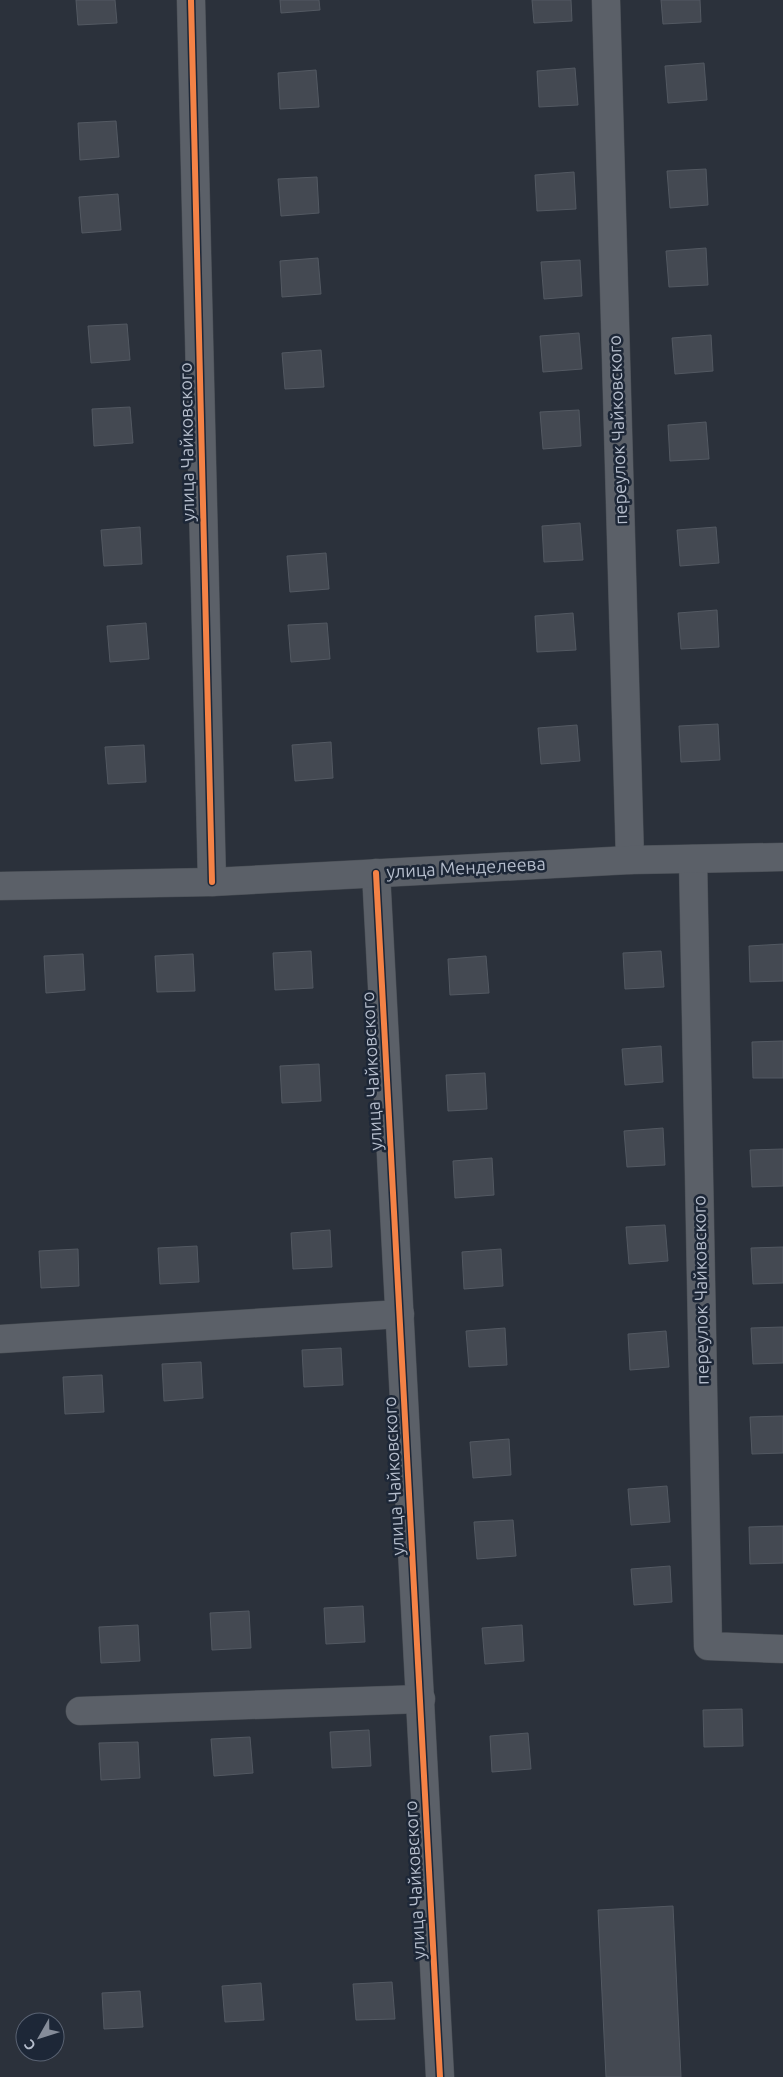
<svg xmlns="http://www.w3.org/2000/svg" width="783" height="2077" viewBox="0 0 783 2077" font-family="Ubuntu,sans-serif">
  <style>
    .building { fill: #444952; stroke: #535962 }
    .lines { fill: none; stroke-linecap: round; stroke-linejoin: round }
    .minor-casing { stroke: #474c53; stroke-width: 29 }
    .minor { stroke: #5b6068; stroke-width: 28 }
    .cycleway-casing { stroke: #1d2737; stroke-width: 9 }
    .cycleway { stroke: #f48246; stroke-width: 6 }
    .labels { text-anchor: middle; stroke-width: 5; stroke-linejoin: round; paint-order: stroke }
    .street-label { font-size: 18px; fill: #b5bdcc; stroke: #1d2737 }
  </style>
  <rect width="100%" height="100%" fill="#2b313b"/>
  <g class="building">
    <path d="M 76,0 L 115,0 L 117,23 L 78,25 Z"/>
    <path d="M 280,0 L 319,0 L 320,10 L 281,13 Z"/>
    <path d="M 532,0 L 571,0 L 572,21 L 534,23 Z"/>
    <path d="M 661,0 L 700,0 L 701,22 L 663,24 Z"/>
    <path d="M 704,63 L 707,100 L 668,103 L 665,66 Z"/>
    <path d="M 575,68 L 578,105 L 539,107 L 537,71 Z"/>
    <path d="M 316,70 L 319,107 L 280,109 L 278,73 Z"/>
    <path d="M 116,121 L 119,157 L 80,160 L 78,123 Z"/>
    <path d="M 706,169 L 708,205 L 670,208 L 667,171 Z"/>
    <path d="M 574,172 L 576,209 L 537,211 L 535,175 Z"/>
    <path d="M 317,177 L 319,213 L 281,216 L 278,179 Z"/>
    <path d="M 118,194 L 121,230 L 82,233 L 79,197 Z"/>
    <path d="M 706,248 L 708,285 L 669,287 L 666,251 Z"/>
    <path d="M 318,258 L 321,294 L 282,297 L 280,261 Z"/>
    <path d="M 580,260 L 582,296 L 544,299 L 541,262 Z"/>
    <path d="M 127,324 L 130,360 L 91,363 L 88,326 Z"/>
    <path d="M 579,333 L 582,369 L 543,372 L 540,336 Z"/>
    <path d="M 711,335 L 713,371 L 675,374 L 672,338 Z"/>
    <path d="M 321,350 L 324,387 L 285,389 L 282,353 Z"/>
    <path d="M 130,407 L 133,443 L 94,446 L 92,409 Z"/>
    <path d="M 579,410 L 581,446 L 543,449 L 540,412 Z"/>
    <path d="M 706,422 L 709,459 L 670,461 L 668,425 Z"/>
    <path d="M 580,523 L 583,560 L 544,562 L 542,526 Z"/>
    <path d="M 140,527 L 142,564 L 104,566 L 101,530 Z"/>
    <path d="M 716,527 L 719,563 L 680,566 L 677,530 Z"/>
    <path d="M 326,553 L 329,589 L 290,592 L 287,556 Z"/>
    <path d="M 717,610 L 719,647 L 681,649 L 678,613 Z"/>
    <path d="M 573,613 L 576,650 L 537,652 L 535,616 Z"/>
    <path d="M 146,623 L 149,659 L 110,662 L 107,626 Z"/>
    <path d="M 327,623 L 330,659 L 291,662 L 288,625 Z"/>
    <path d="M 718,724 L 720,760 L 681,762 L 679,726 Z"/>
    <path d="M 577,725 L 580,761 L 541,764 L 538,728 Z"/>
    <path d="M 331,742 L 333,778 L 295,781 L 292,745 Z"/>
    <path d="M 144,745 L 146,782 L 108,784 L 105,747 Z"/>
    <path d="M 783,944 L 783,981 L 750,982 L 749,946 Z"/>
    <path d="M 311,951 L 313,988 L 275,990 L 273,953 Z"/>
    <path d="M 661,951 L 664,987 L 625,989 L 623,953 Z"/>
    <path d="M 83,954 L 85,990 L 46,993 L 44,956 Z"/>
    <path d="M 193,954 L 195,991 L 157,992 L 155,956 Z"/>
    <path d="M 486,956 L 489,993 L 450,995 L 448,959 Z"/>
    <path d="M 783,1041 L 783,1078 L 753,1078 L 752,1042 Z"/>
    <path d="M 661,1046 L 663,1082 L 625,1085 L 622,1049 Z"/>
    <path d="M 319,1064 L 321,1101 L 282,1103 L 280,1066 Z"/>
    <path d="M 485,1073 L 487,1109 L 448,1111 L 446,1075 Z"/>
    <path d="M 663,1128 L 665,1165 L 627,1167 L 624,1131 Z"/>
    <path d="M 783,1149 L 783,1186 L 752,1187 L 750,1150 Z"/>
    <path d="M 492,1158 L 494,1195 L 455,1198 L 453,1161 Z"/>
    <path d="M 665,1225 L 668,1261 L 629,1264 L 626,1227 Z"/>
    <path d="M 330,1230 L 332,1267 L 293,1269 L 291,1233 Z"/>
    <path d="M 197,1246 L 199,1282 L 160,1284 L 158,1248 Z"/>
    <path d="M 783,1247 L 783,1283 L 753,1284 L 751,1248 Z"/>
    <path d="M 78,1249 L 79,1286 L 41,1288 L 39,1251 Z"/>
    <path d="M 501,1249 L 503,1286 L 464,1289 L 462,1252 Z"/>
    <path d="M 783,1327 L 783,1363 L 753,1364 L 751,1328 Z"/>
    <path d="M 505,1328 L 507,1365 L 469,1367 L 466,1331 Z"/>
    <path d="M 666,1331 L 669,1367 L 630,1370 L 628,1334 Z"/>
    <path d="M 341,1348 L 343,1385 L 304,1387 L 302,1350 Z"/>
    <path d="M 201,1362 L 203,1398 L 164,1401 L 162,1364 Z"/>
    <path d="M 102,1375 L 104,1412 L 65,1414 L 63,1377 Z"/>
    <path d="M 783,1416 L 783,1453 L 752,1454 L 750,1417 Z"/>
    <path d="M 509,1439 L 511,1475 L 473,1478 L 470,1442 Z"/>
    <path d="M 667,1486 L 670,1522 L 631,1525 L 628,1489 Z"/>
    <path d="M 513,1520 L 516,1556 L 477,1559 L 474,1522 Z"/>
    <path d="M 783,1526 L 783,1563 L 750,1564 L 749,1527 Z"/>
    <path d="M 670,1566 L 672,1602 L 634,1605 L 631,1569 Z"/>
    <path d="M 363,1606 L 365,1642 L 326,1644 L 324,1608 Z"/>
    <path d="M 249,1611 L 251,1648 L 212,1650 L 210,1613 Z"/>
    <path d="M 138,1625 L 140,1661 L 101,1663 L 99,1627 Z"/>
    <path d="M 522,1625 L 524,1661 L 485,1664 L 482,1628 Z"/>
    <path d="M 742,1709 L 743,1746 L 704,1747 L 703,1710 Z"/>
    <path d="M 369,1730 L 371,1766 L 332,1768 L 330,1732 Z"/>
    <path d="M 528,1733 L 531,1769 L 492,1772 L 490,1736 Z"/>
    <path d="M 250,1737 L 253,1773 L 214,1776 L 211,1739 Z"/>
    <path d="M 138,1742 L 140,1778 L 101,1780 L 99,1743 Z"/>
    <path d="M 673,1906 L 681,2077 L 606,2077 L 598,1910 Z"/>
    <path d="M 392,1982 L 395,2019 L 356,2020 L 353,1984 Z"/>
    <path d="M 261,1983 L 264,2020 L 225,2022 L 222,1986 Z"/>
    <path d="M 140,1991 L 143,2027 L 104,2029 L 102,1993 Z"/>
  </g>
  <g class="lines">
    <g class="minor-casing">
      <g id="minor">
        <path d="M 191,0 L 212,882"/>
        <path d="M 606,0 L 630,860"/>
        <path d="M 693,859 L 708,1646 L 783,1649"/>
        <path d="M 376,873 L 440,2077"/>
        <path d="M 0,886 L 212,882 L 630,860 L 783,857"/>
        <path d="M 0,1339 L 400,1314"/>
        <path d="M 80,1711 L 421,1699"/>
      </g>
    </g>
    <use href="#minor" class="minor"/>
    <g class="cycleway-casing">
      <g id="cycleway">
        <path d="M 191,0 L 212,882"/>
        <path d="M 376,873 L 440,2077"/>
      </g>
    </g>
    <use href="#cycleway" class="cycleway"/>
  </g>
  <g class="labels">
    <g class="street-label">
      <text transform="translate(618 430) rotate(-92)" y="6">переулок Чайковского</text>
      <text transform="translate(187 442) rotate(-91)" y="6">улица Чайковского</text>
      <text transform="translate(466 868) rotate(-3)" y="6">улица Менделеева</text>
      <text transform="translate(372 1071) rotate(-93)" y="6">улица Чайковского</text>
      <text transform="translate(701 1290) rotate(-91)" y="6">переулок Чайковского</text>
      <text transform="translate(394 1476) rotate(-93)" y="6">улица Чайковского</text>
      <text transform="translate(415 1880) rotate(-93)" y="6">улица Чайковского</text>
    </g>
  </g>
  <g transform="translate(40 2037) rotate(231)"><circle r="24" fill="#1d2737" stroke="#5a6373"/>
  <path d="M0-4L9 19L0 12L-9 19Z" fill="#858c99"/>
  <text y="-8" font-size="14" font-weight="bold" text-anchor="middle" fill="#b5bdcc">С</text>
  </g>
</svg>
